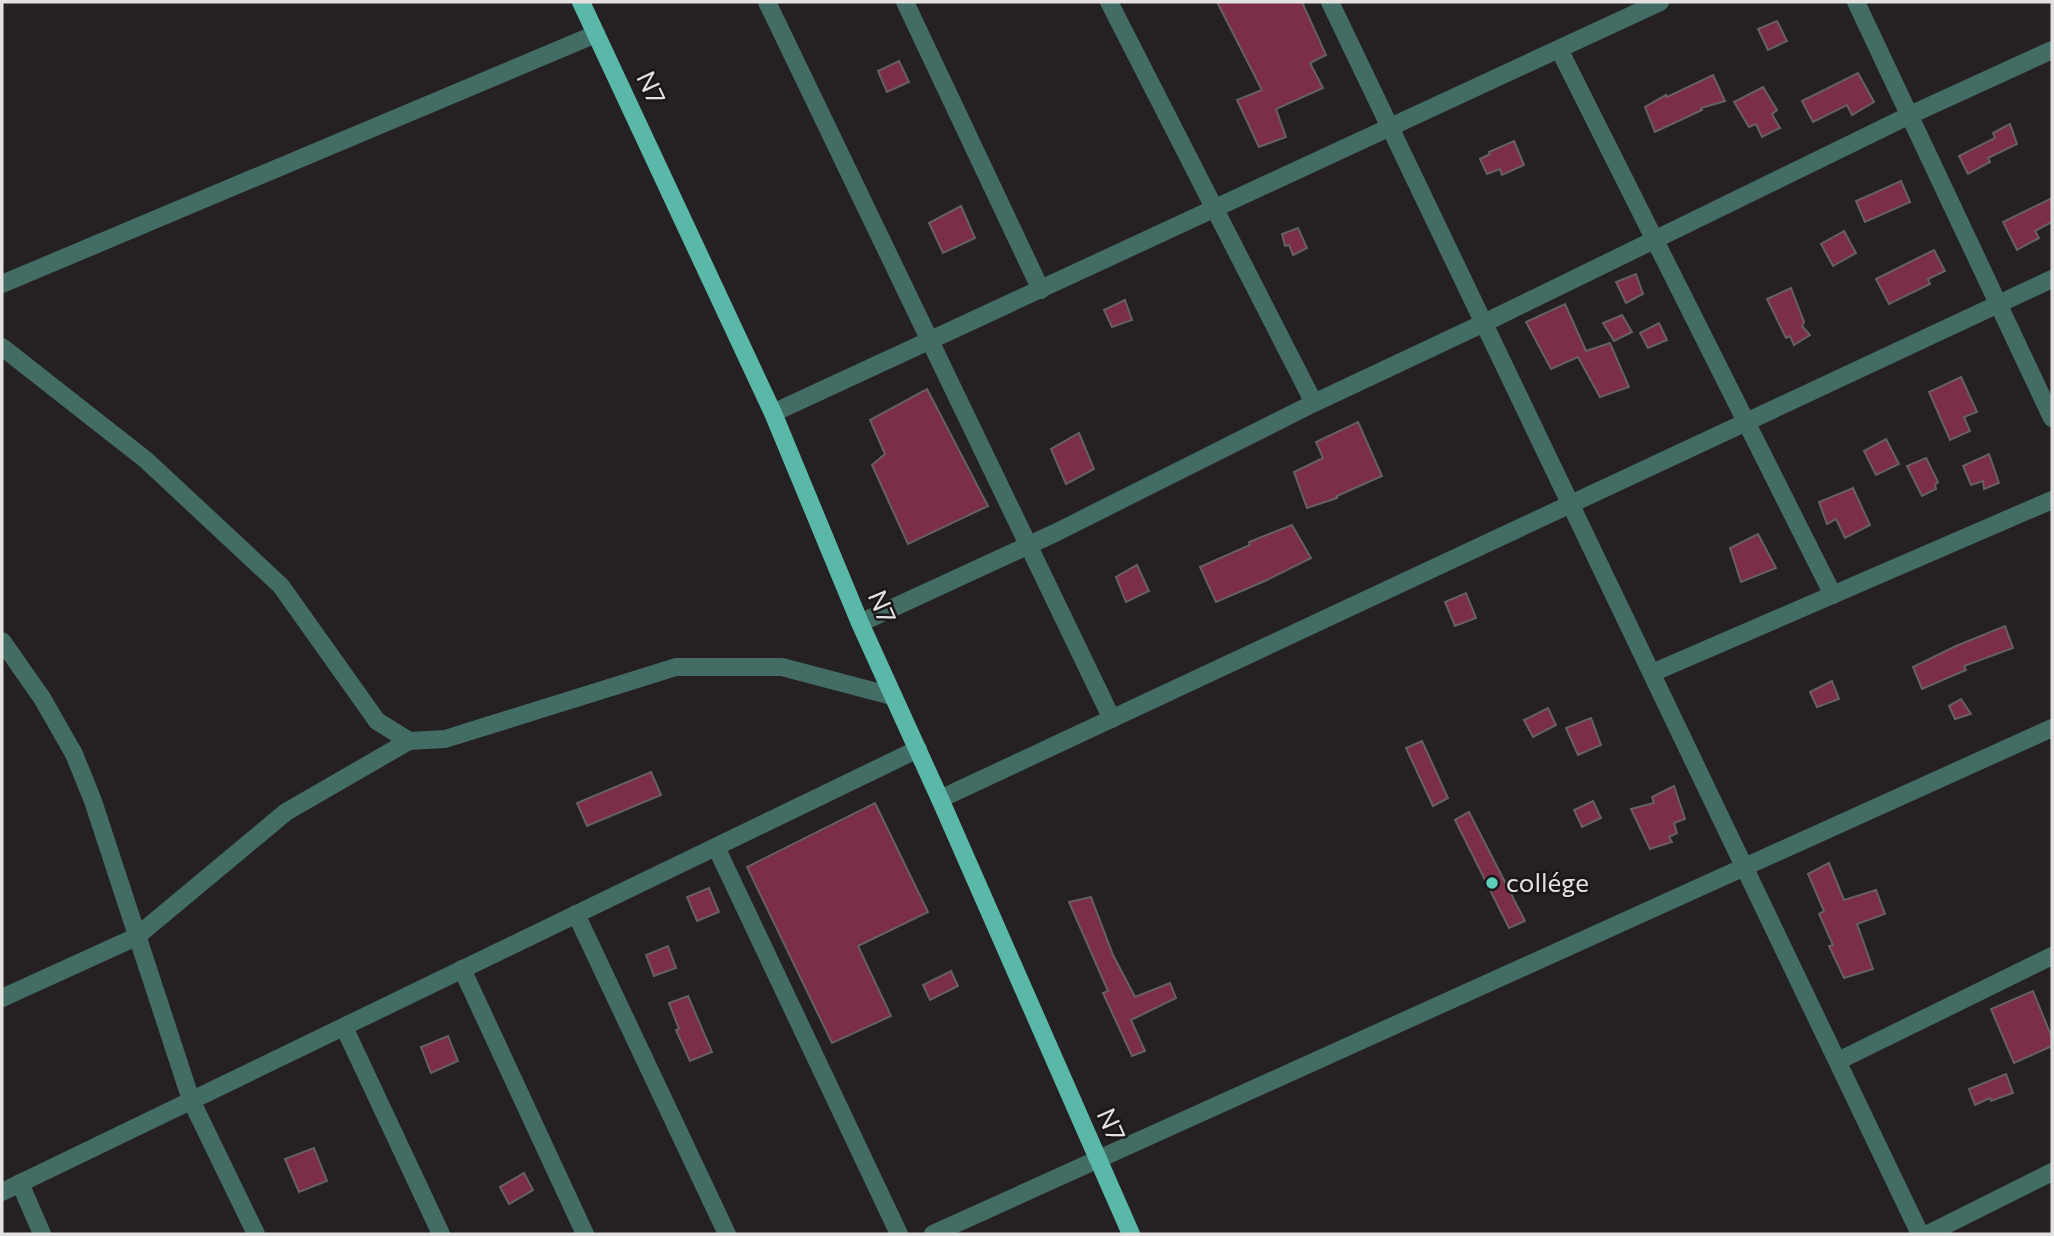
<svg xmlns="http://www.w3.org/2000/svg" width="2054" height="1236" viewBox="0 0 2054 1236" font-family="Commissioner,sans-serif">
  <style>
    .building { fill: #7b2e46; stroke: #666061; stroke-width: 2 }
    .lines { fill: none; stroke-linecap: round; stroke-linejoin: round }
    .street { stroke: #426c64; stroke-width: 18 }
    .primary { stroke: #59b8a7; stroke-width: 18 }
    .poi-dot { fill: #5cceba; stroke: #1b1718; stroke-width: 2.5 }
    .labels { text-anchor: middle; stroke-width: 5; stroke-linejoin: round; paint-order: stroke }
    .street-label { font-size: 26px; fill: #e4e1e1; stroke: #1b1718 }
    .poi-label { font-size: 26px; fill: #e4e1e1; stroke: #1b1718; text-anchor: start }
  </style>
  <rect width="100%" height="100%" fill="#252021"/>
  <g class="building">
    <path d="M 1217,2 L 1302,2 L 1326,55 L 1310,63 L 1323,88 L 1276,109 L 1286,137 L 1259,147 L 1237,100 L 1262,90 Z"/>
    <path d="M 1777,21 L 1787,41 L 1768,50 L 1758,29 Z"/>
    <path d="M 899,61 L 909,82 L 887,92 L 878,71 Z"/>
    <path d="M 1858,73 L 1874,102 L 1852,115 L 1847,105 L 1813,122 L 1802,101 Z"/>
    <path d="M 1713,75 L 1725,101 L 1701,108 L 1702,110 L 1655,132 L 1645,107 L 1666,95 L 1667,97 Z"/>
    <path d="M 1763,87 L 1777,110 L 1772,114 L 1780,128 L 1762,137 L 1756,124 L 1749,127 L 1734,102 Z"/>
    <path d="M 2010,124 L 2017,144 L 1988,158 L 1990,162 L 1968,174 L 1959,156 L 1995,138 L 1993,133 Z"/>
    <path d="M 1514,141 L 1524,165 L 1502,175 L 1500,169 L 1487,174 L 1480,159 L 1490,154 L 1489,152 Z"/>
    <path d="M 1901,181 L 1910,202 L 1865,222 L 1856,201 Z"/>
    <path d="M 2052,198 L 2052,222 L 2035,231 L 2039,238 L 2017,250 L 2003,222 Z"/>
    <path d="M 961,206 L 975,238 L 943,253 L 929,223 Z"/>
    <path d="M 1298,228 L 1307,248 L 1293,255 L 1289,245 L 1285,246 L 1282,234 Z"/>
    <path d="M 1844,231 L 1856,253 L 1833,266 L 1821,244 Z"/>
    <path d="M 1934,250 L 1945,271 L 1928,279 L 1930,284 L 1889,304 L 1876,279 Z"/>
    <path d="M 1636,274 L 1643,294 L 1626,303 L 1616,282 Z"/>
    <path d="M 1791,288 L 1804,322 L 1802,326 L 1810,335 L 1794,345 L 1790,336 L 1786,338 L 1767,299 Z"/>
    <path d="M 1125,300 L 1132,320 L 1112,327 L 1104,310 Z"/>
    <path d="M 1565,304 L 1586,351 L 1610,343 L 1629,387 L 1600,397 L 1578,357 L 1551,369 L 1526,322 Z"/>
    <path d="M 1622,315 L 1632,332 L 1614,341 L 1603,323 Z"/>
    <path d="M 1659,323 L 1667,340 L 1648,348 L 1640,333 Z"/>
    <path d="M 1961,377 L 1977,412 L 1964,417 L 1970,431 L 1950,440 L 1929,392 Z"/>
    <path d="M 927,389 L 988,506 L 908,544 L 872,465 L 885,454 L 870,420 Z"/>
    <path d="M 1358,422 L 1382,476 L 1337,496 L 1337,498 L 1307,508 L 1294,472 L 1323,458 L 1316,442 Z"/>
    <path d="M 1079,433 L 1094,469 L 1066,484 L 1051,449 Z"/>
    <path d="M 1886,439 L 1899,464 L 1876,475 L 1864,451 Z"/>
    <path d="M 1989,454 L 1999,483 L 1984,489 L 1983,481 L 1971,485 L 1963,466 Z"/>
    <path d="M 1926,458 L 1938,482 L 1935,485 L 1936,489 L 1922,496 L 1907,466 Z"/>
    <path d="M 1853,488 L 1870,525 L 1845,538 L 1836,519 L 1827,524 L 1819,502 Z"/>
    <path d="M 1292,525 L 1311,558 L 1267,580 L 1216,602 L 1200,567 L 1250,545 L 1249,542 Z"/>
    <path d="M 1758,534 L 1776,568 L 1741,582 L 1730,548 Z"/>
    <path d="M 1137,565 L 1149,591 L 1126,602 L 1116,577 Z"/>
    <path d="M 1466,593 L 1476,618 L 1455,626 L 1445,602 Z"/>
    <path d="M 2005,626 L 2013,648 L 1964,666 L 1966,670 L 1922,689 L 1913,667 L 1956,646 Z"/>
    <path d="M 1832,681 L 1839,699 L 1817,707 L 1810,692 Z"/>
    <path d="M 1961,699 L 1971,714 L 1955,719 L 1949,706 Z"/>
    <path d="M 1548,708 L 1556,725 L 1533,737 L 1524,720 Z"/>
    <path d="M 1591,718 L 1601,745 L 1578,755 L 1566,728 Z"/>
    <path d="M 1422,741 L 1448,798 L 1433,806 L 1406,748 Z"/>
    <path d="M 651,772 L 661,795 L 587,826 L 577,803 Z"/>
    <path d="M 1674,786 L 1685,819 L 1674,823 L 1677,833 L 1669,837 L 1672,842 L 1650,849 L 1631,809 L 1654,803 L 1652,797 Z"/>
    <path d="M 1593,801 L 1601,818 L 1582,827 L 1574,810 Z"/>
    <path d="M 875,803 L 928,912 L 858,946 L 891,1016 L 832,1043 L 747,867 Z"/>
    <path d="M 1469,812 L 1525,921 L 1509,928 L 1455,820 Z"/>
    <path d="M 1829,863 L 1844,900 L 1876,890 L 1885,914 L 1857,924 L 1873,969 L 1844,978 L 1829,946 L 1833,945 L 1819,914 L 1824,911 L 1808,874 Z"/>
    <path d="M 709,888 L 719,912 L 697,921 L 687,897 Z"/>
    <path d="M 1091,897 L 1113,955 L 1135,997 L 1170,983 L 1176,998 L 1131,1020 L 1145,1051 L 1132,1056 L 1103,993 L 1108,991 L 1069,902 Z"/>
    <path d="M 668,946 L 676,968 L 654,976 L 646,955 Z"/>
    <path d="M 951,971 L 958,986 L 930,1000 L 923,985 Z"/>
    <path d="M 2033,991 L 2052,1038 L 2052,1046 L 2014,1063 L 1991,1009 Z"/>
    <path d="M 688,996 L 712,1052 L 690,1061 L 676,1030 L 679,1029 L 669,1003 Z"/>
    <path d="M 448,1036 L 458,1061 L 431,1073 L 421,1047 Z"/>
    <path d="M 2006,1074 L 2013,1093 L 1991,1101 L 1990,1098 L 1975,1105 L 1969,1089 Z"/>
    <path d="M 314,1148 L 327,1181 L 299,1192 L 285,1159 Z"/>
    <path d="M 524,1173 L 533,1190 L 509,1204 L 500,1187 Z"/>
  </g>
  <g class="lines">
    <g class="street">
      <path d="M 767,2 L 1112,719"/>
      <path d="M 905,2 L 1041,290"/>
      <path d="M 1109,2 L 1314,403"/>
      <path d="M 1330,2 L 1920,1234"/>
      <path d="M 1856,2 L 2052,418"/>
      <path d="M 1559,49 L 1833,595"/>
      <path d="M 2,284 L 596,34"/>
      <path d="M 2,347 L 146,460 L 281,586 L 377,721 L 409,741 L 445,739 L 676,667 L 782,667 L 892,696"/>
      <path d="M 773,413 L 1660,2"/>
      <path d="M 860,623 L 1055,533 L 1314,403 L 1484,323 L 1910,115 L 2052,50"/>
      <path d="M 2,641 L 42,698 L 74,754 L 93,801 L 191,1100 L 256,1234"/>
      <path d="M 1652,673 L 2052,500"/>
      <path d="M 940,799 L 2052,279"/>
      <path d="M 716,847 L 899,1234"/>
      <path d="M 576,914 L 727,1234"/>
      <path d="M 462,969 L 585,1234"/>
      <path d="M 2,998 L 136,937 L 286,812 L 409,741"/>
      <path d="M 344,1027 L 441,1234"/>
      <path d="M 1838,1061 L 2052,956"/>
      <path d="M 20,1183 L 42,1234"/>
      <path d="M 2,1192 L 918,749"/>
      <path d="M 933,1234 L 2052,728"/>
      <path d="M 1928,1234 L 2052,1172"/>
    </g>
    <path class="primary" d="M 581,2 L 773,413 L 860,623 L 940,799 L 1131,1234"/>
  </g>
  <circle class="poi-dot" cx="1492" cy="883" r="7"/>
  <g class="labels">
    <g class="street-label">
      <text transform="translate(651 88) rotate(65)" y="9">N7</text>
      <text transform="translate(882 607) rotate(67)" y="9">N7</text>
      <text transform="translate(1111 1125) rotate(66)" y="9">N7</text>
    </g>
    <g class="poi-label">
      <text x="1506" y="892">collége</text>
    </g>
  </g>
  <rect width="2054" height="1236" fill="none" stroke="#e4e1e1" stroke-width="7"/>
</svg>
